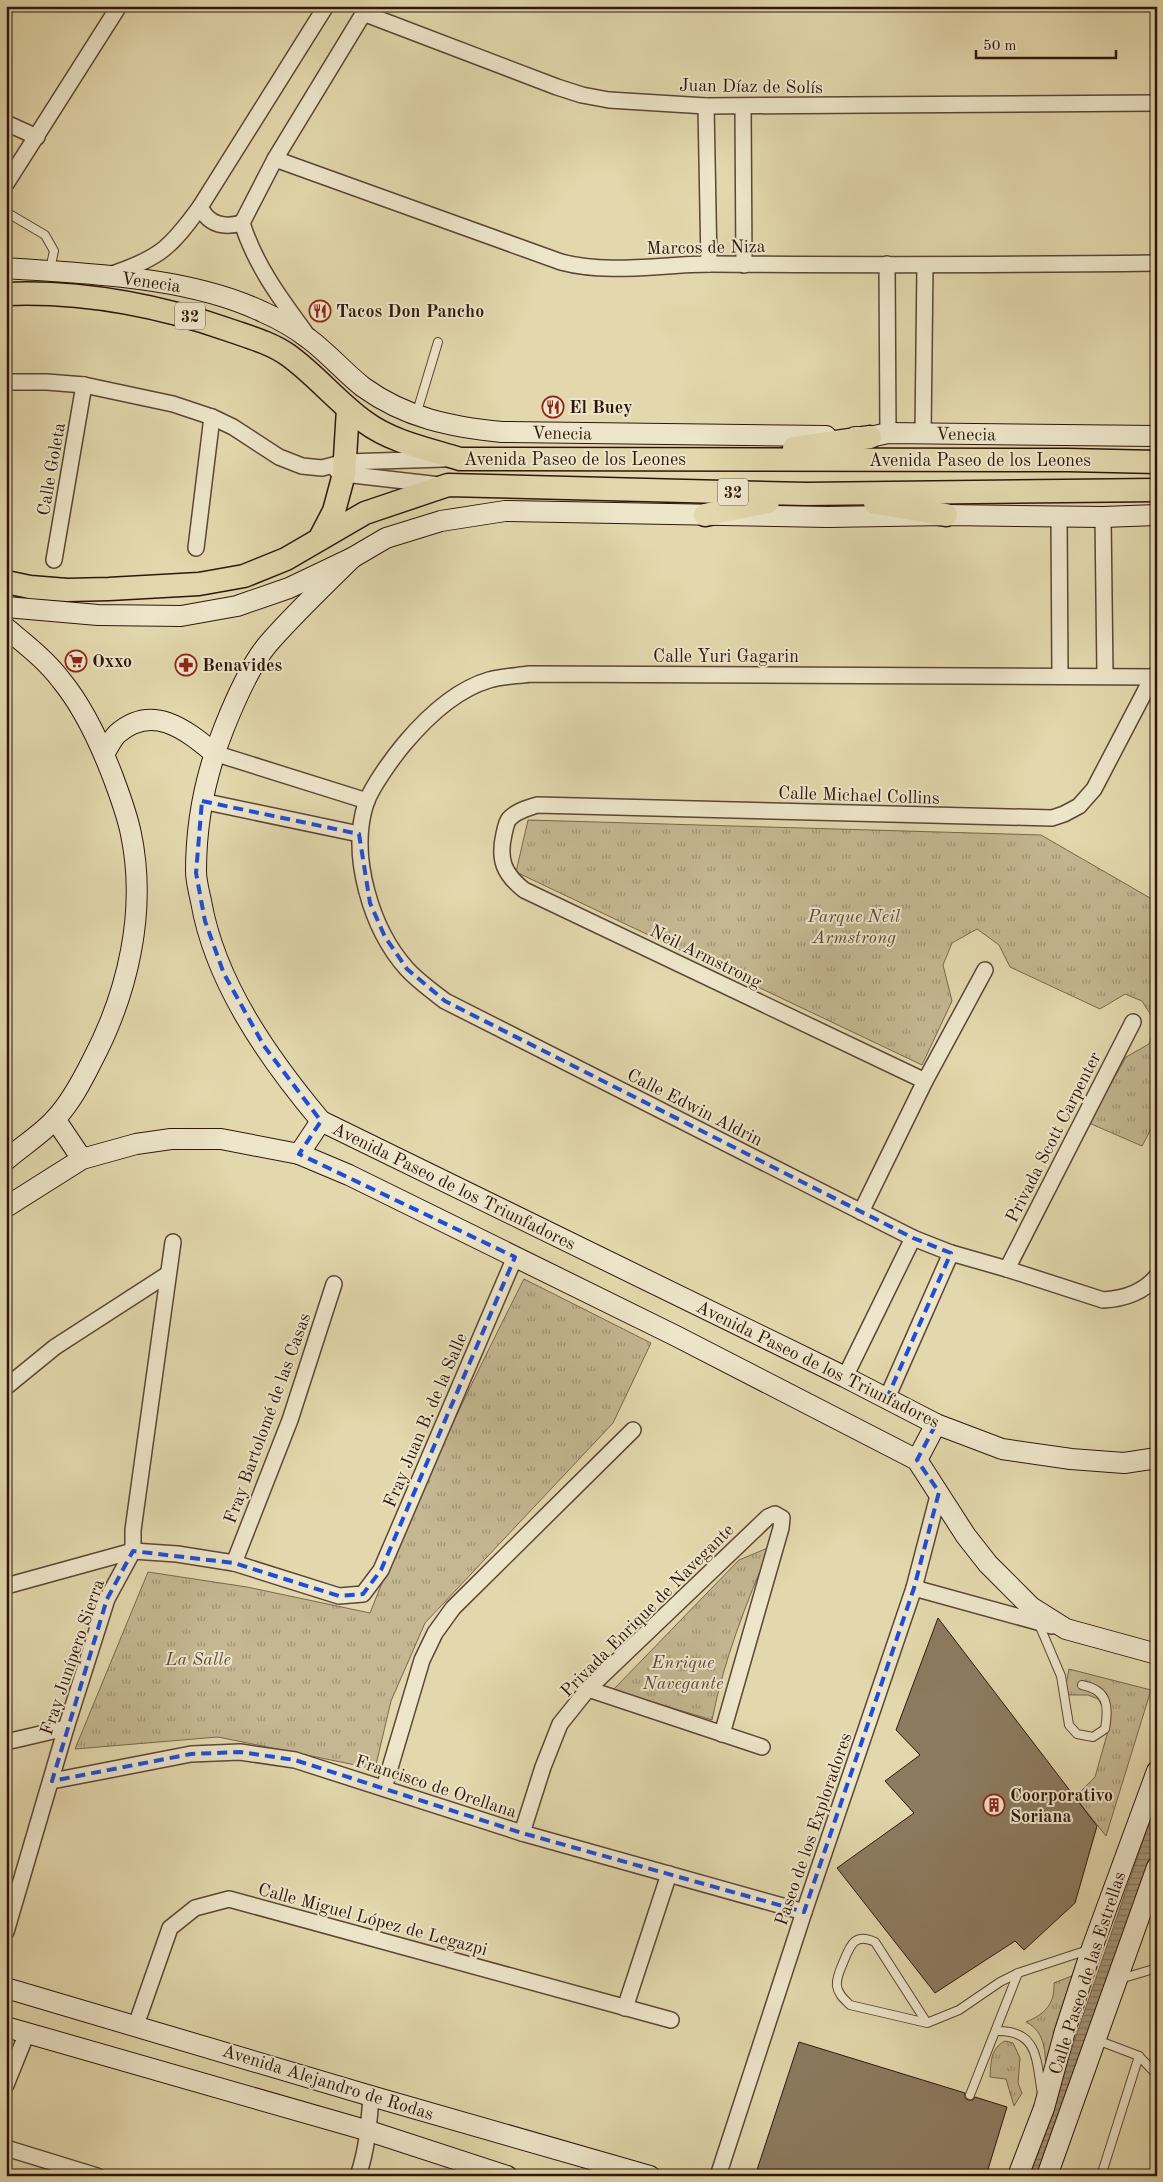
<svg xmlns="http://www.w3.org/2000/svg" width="1163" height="2182" viewBox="0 0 1163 2182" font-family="'Old Standard TT',serif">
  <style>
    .grass { fill: url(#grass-tufts); stroke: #7a6650 }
    .water { fill: url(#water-rules); stroke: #76634d }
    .building { fill: #8d7b60; stroke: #2f160d }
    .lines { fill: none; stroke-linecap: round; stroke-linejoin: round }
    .lane-casing { stroke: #5c4635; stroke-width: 10 }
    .street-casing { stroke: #5c4635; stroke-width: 18 }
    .secondary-casing { stroke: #2f160d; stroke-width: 22 }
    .primary-casing { stroke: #2f160d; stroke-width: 25 }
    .lane { stroke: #ede6ca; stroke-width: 8 }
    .street { stroke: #ede6ca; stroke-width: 15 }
    .secondary { stroke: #ede6ca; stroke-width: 20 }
    .primary { stroke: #e3d8ad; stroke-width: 22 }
    .marked { fill: none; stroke: #1d4ed8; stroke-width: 4; stroke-dasharray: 10 6; stroke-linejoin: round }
    .labels { text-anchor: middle; stroke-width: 4; stroke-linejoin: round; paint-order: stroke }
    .shield { fill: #ede6ca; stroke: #685446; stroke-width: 1 }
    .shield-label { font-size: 16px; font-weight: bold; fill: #2f160d }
    .street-label { font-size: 18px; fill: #2f160d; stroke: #ede6ca }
    .poi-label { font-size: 18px; font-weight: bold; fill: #2f160d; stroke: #ede6ca; text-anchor: start }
    .park-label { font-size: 18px; font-style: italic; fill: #5c4635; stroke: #ede6ca }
  </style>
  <defs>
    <pattern id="grass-tufts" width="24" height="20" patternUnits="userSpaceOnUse" patternTransform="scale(1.25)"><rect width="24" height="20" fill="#c4b792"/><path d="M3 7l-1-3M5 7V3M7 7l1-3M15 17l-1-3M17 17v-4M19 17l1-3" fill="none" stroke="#a09476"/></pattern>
    <pattern id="water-rules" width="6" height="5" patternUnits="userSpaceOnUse" patternTransform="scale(1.25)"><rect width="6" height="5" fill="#a69677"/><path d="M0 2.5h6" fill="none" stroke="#887960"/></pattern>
  </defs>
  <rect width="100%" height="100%" fill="#e3d8ad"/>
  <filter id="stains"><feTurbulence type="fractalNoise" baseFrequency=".004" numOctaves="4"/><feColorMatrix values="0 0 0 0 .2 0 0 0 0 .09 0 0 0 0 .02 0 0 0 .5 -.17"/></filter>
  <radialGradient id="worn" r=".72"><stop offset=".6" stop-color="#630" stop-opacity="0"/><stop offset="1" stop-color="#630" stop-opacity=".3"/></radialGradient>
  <g class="grass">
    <path d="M 528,820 L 1041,835 L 1157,902 L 1157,1118 L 1142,1146 L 1089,1123 L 1126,1057 L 1149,1044 L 1156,1023 L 1142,1001 L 1125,994 L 1100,1009 L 1010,967 L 999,945 L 977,929 L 952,943 L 943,965 L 952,1001 L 922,1065 L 516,872 Z"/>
    <path d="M 524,1279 L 651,1343 L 613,1423 L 425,1623 L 391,1701 L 375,1769 L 218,1737 L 75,1749 L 148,1572 L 247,1587 L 370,1613 C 414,1499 469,1388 524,1279 Z"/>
    <path d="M 770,1547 C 746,1604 724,1659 712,1720 L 613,1690 L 739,1560 Z"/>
    <path d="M 1069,1669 L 1151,1690 L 1106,1836 L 1075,1797 L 1095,1777 L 1108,1731 L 1104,1709 L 1098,1699 L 1088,1695 L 1064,1695 Z"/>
    <path d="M 1079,1973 L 1046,2072 C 1045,2053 1046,2032 1026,2022 C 1045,2014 1055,2004 1054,1983 Z"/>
    <path d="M 1005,2041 L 1013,2043 L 1020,2058 L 1018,2083 L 1022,2093 L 1014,2106 L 1006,2079 L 990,2077 C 991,2062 990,2049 1005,2041 Z"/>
  </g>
  <path class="water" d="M 1157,1800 L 1157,1847 L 1041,2176 L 1028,2176 Z"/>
  <g class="building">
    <path d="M 938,1618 L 1097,1826 L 1075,1903 L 1024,1950 L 1015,1941 L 935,1993 L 837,1868 L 914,1813 L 885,1781 L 920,1755 L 896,1730 Z"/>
    <path d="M 799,2042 L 965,2093 L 965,2098 L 968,2100 L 973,2100 L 975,2097 L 1007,2107 L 986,2176 L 755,2176 Z"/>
  </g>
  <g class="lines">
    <g class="lane-casing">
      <g id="lane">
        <path d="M 6,212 L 45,235 L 54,251 L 50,269"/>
        <path d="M 416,415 L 438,342"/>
        <path d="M 1038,1622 L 1061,1676 L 1069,1725 L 1077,1734 L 1093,1737 L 1105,1729 C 1109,1706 1108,1690 1082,1685"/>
        <path d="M 1120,1979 L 1157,1968"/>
        <path d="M 927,2023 L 875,1942 C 854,1932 850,1946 843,1963 C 840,1970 836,1978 837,1986 C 838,1994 844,1999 850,2005 L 927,2023 L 959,2010 L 1000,1982 L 1018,1973 L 1088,1950"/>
        <path d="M 996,2031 C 1039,2030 1036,2060 1042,2094"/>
        <path d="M 1097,2040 L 1139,2056 L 1157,2075"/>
        <path d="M 970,2095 L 1018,1973"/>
        <path d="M 1101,2176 L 1139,2056"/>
      </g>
    </g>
    <g class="street-casing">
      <g id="street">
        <path d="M 363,13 L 557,87 L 582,95 L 609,100 L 706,106 L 1154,103"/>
        <path d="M 706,106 L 709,264"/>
        <path d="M 743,107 L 744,265"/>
        <path d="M 6,123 L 37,137"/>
        <path d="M 275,159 L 561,262 C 610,275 661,264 711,264 C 860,265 1008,265 1157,263"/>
        <path d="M 6,184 L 119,6"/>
        <path d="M 200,207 C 209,225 224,228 242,223"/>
        <path d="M 887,264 L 888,433"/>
        <path d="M 112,274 C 160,258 171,247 200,207 L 326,6"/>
        <path d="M 305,332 C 279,297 255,264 242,223 L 275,159 L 368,6"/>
        <path d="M 6,382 L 47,382 L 84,385 L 173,404 L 212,417 L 233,427 L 279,457 L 302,466 L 322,468 L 345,462 L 444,459"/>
        <path d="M 923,433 L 925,266"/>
        <path d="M 337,471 L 344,474 L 440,485"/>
        <path d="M 1059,516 L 1060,675"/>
        <path d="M 1103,517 L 1105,675"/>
        <path d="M 196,548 L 212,417"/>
        <path d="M 54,560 L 84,385"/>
        <path d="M 1157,677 L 530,674 C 517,676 502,676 489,680 C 455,690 427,717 405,743 C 394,756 372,786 366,803 C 349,855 371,929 407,969 C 418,981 432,991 445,1001 L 913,1238 L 951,1253 L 1007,1269 L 1103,1300 C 1124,1299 1143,1293 1157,1276"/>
        <path d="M 214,753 L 367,801"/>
        <path d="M 202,801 L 359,834"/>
        <path d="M 925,1081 L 524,890 C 504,874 498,860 504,834 C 505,830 506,823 509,819 C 516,811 528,808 537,805 L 1052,818 L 1064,814 L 1079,806 L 1094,789 L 1153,676"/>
        <path d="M 861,1212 L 925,1081 L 985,970"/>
        <path d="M 1007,1269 L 1133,1022"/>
        <path d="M 845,1377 L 913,1238"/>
        <path d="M 6,1387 L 55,1347 L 168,1274"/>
        <path d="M 887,1398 L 951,1253"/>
        <path d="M 234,1563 L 290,1420 L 334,1284"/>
        <path d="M 6,1586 L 133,1551 L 177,1554 L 234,1563 L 339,1596 L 363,1594 L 381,1570 L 515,1257"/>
        <path d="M 914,1588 L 1052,1626"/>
        <path d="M 588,1689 L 762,1747"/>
        <path d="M 6,1742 L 66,1728"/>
        <path d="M 52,1781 L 191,1754 L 240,1752 L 295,1760 L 522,1833 L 804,1912"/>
        <path d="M 384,1788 L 422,1660 L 435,1633 L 453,1608 L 633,1430"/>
        <path d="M 522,1833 L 543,1767 L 560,1724 L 588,1689 L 768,1517 L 775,1514 L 782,1518 L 781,1528 L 722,1734"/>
        <path d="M 6,1932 L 66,1728 L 107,1599 L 133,1551 L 133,1530 L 173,1242"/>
        <path d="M 625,2008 L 669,1874"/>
        <path d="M 136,2025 L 170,1928 L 195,1908 L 229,1899 L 671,2020"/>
        <path d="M 6,2085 L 27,2033"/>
        <path d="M 6,2148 L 97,2176"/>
        <path d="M 358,2176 C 367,2150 369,2124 371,2096"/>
        <path d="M 718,2176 L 804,1912 L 914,1588 L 939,1492"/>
      </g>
    </g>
    <g class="secondary-casing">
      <g id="secondary">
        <path d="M 6,268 C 89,274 188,276 263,312 C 279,319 295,328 309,339 C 328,353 344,372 363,387 C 406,418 451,427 502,432 L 826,436"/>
        <path d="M 855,437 L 870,437 L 888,433 L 1157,436"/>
        <path d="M 352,558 C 324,586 294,614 268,644 C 250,665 234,703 224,728 C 206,773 196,822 196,871 C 196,881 199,892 201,901 C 215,983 269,1059 321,1121 L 845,1377 L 936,1424 L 1002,1449 L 1071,1459 L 1124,1463 L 1157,1458"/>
        <path d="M 6,607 L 98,615 L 181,616 L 237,606 L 289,588 L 352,558 L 386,538 L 441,521 L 505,511 L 828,517 L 946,515 L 1103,517 L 1157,515"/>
        <path d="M 6,628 C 25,644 46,660 61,680 C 84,708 100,743 113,777 C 120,796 127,814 131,834 C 147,911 128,993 92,1061 C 82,1081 71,1102 56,1118 C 42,1134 22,1146 6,1160"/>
        <path d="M 104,754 C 108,748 112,739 117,734 C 152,703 185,729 214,753"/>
        <path d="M 55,1119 L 82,1159"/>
        <path d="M 299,1154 L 321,1121"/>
        <path d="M 6,1207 L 82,1159 L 136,1144 L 171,1139 L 221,1139 L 299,1154 L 349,1175 L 676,1336 L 917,1460 L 966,1536 L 988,1564 L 1031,1607 L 1066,1629 L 1157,1654"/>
        <path d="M 917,1460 L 936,1424"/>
        <path d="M 6,1988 L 371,2096 L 650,2176"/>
        <path d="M 6,2027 L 369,2131 L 507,2176"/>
        <path d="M 1018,2176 L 1044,2108 L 1065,2031 L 1092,1948 L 1157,1771"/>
        <path d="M 1047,2176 L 1157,1867"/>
      </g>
    </g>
    <g class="primary-casing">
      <g id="primary">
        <path d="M 6,294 C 83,291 157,305 229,330 C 249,337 271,343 288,355 C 316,375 337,402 365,422 C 392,442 428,449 460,459 L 1068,460 L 1157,462"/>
        <path d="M 794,448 L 870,437"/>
        <path d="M 875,503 L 946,515"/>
        <path d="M 705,515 L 768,502"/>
        <path d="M 320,538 L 334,511 L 344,474 L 348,409"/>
        <path d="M 6,582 L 30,587 L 67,590 L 109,589 L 199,584 L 244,576 L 286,559 L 365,513 L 448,485 L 806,494 L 1157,490"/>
      </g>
    </g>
    <use href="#lane" class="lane"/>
    <use href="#street" class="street"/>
    <use href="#secondary" class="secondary"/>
    <use href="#primary" class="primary"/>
  </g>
  <path class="marked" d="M 202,801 L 359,834 L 370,903 L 385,937 L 407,969 L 445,1001 L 913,1238 L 951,1253 L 887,1398 L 936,1424 L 917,1460 L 939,1492 L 914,1588 L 804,1912 L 522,1833 L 295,1760 L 240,1752 L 191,1754 L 52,1781 L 107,1599 L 133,1551 L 234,1563 L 339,1596 L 363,1594 L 381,1570 L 515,1257 L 299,1154 L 321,1121 L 264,1046 L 224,974 L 205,921 L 196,873 Z"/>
  <defs>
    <g id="restaurant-ring" transform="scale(1.125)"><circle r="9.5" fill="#ede6ca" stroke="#8f2418" stroke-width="1.5"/><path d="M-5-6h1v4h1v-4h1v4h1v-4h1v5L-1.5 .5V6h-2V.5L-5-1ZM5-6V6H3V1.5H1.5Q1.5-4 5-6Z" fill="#8f2418"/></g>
    <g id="supermarket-ring" transform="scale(1.125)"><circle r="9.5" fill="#ede6ca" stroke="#8f2418" stroke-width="1.5"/><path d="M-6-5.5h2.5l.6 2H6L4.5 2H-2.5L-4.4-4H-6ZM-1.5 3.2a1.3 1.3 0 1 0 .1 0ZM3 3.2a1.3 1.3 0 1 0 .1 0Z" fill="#8f2418"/></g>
    <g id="pharmacy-ring" transform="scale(1.125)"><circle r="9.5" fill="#ede6ca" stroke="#8f2418" stroke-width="1.5"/><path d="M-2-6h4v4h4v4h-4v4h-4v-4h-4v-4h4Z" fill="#8f2418"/></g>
    <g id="building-ring" transform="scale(1.125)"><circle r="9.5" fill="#ede6ca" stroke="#8f2418" stroke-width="1.5"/><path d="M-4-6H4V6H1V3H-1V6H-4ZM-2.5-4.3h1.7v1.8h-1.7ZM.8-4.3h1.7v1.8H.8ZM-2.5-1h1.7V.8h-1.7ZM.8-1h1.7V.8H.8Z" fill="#8f2418"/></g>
  </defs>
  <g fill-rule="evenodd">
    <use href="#restaurant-ring" x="320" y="311"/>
    <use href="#restaurant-ring" x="553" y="407"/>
    <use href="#supermarket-ring" x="76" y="661"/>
    <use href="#pharmacy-ring" x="186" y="665"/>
    <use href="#building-ring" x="994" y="1805"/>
  </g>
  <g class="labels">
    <g class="shield">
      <rect x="175" y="302.5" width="30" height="27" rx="4"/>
      <rect x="718" y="478.5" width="30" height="27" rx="4"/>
    </g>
    <g class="shield-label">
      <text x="190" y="322">32</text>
      <text x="733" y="498">32</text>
    </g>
    <g class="street-label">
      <text transform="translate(751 86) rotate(1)" y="6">Juan Díaz de Solís</text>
      <text transform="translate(706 247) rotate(-1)" y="6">Marcos de Niza</text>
      <text transform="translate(151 282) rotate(8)" y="6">Venecia</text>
      <text transform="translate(562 433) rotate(1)" y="6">Venecia</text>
      <text transform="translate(966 434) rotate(1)" y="6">Venecia</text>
      <text x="575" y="465">Avenida Paseo de los Leones</text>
      <text x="980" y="466">Avenida Paseo de los Leones</text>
      <text transform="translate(51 469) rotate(-80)" y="6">Calle Goleta</text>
      <text x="726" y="662">Calle Yuri Gagarin</text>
      <text transform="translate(859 795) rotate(2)" y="6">Calle Michael Collins</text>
      <text transform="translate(706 956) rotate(26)" y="6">Neil Armstrong</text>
      <text transform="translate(695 1107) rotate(27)" y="6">Calle Edwin Aldrin</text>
      <text transform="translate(1053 1137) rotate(-63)" y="6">Privada Scott Carpenter</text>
      <text transform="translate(454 1186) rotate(26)" y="6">Avenida Paseo de los Triunfadores</text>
      <text transform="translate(818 1364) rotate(26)" y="6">Avenida Paseo de los Triunfadores</text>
      <text transform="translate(267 1418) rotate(-70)" y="6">Fray Bartolomé de las Casas</text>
      <text transform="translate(425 1420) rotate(-67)" y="6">Fray Juan B. de la Salle</text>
      <text transform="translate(647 1610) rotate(-45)" y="6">Privada Enrique de Navegante</text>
      <text transform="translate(72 1657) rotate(-71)" y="6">Fray Junípero Sierra</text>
      <text transform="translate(436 1786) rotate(18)" y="6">Francisco de Orellana</text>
      <text transform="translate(813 1829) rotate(-71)" y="6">Paseo de los Exploradores</text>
      <text transform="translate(373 1919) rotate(15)" y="6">Calle Miguel López de Legazpi</text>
      <text transform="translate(1087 1973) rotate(-72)" y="6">Calle Paseo de las Estrellas</text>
      <text transform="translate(328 2082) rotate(17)" y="6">Avenida Alejandro de Rodas</text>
    </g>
    <g class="poi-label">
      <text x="336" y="317">Tacos Don Pancho</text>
      <text x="569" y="413">El Buey</text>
      <text x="92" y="667">Oxxo</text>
      <text x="202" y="671">Benavides</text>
      <text x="1010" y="1801">Coorporativo<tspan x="1010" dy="21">Soriana</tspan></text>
    </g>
    <g class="park-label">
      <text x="854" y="922">Parque Neil<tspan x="854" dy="21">Armstrong</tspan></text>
      <text x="198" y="1665">La Salle</text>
      <text x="683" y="1668">Enrique<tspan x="683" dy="21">Navegante</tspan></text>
    </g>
  </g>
  <rect width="1163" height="2182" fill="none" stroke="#e3d8ad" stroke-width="25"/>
  <rect x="8" y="8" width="1148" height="2167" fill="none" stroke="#2f160d" stroke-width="2.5"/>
  <rect x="12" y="12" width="1138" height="2157" fill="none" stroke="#2f160d"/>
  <path d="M976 50v8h140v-8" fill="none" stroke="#2f160d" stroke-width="2.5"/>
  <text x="983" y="50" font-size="15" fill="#2f160d" stroke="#ede6ca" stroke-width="4" paint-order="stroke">50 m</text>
  <rect width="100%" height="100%" filter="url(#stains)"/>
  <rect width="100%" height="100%" fill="url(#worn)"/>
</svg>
